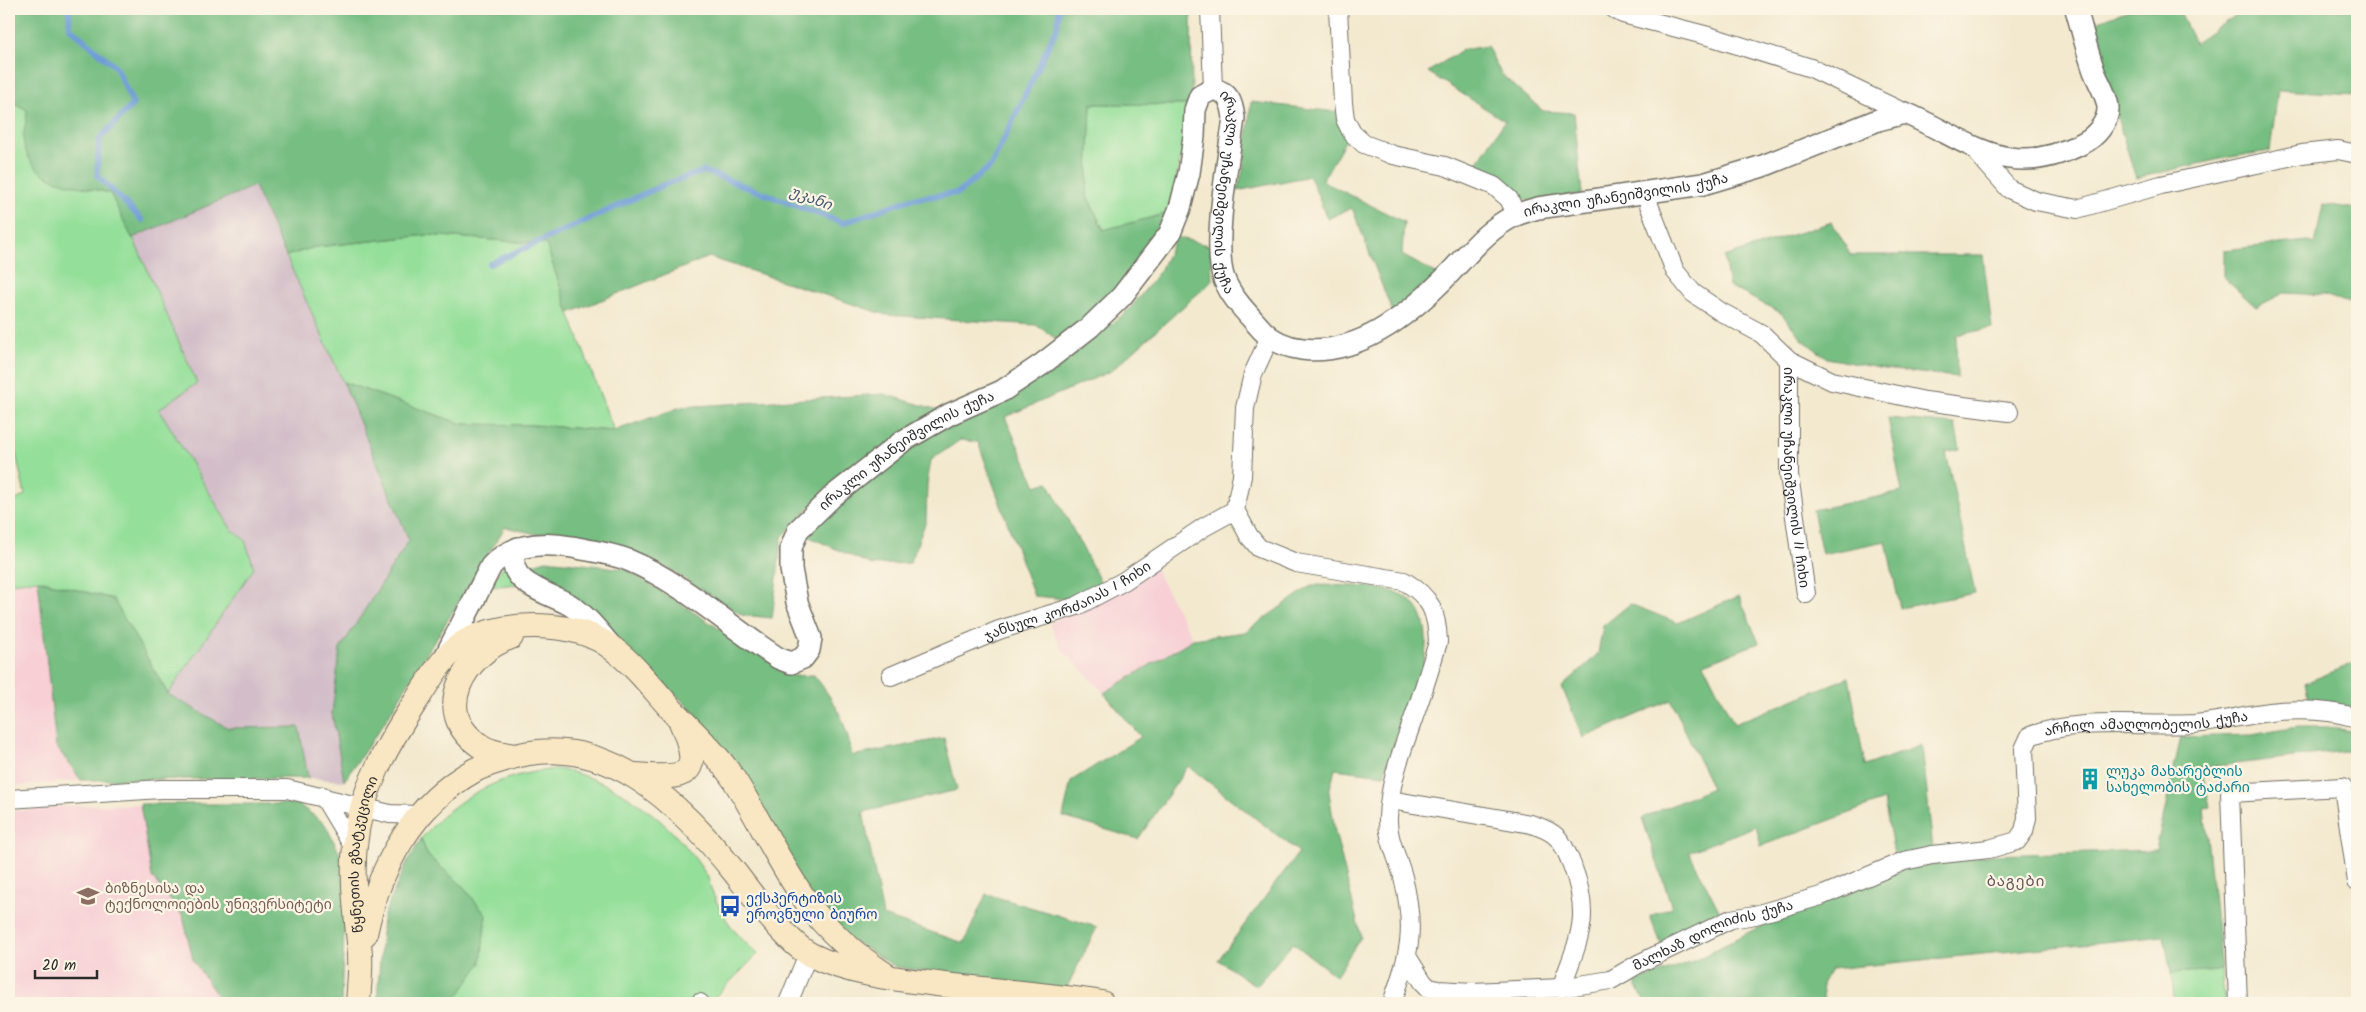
<svg xmlns="http://www.w3.org/2000/svg" width="2366" height="1012" viewBox="0 0 2366 1012" font-family="Kalam,'Noto Sans Georgian',sans-serif">
  <style>
    .built { fill: #f7cfd5 }
    .industrial { fill: #d2bdc8 }
    .green { fill: #94df9a; stroke: #608562 }
    .forest { fill: #77be82; stroke: #517456 }
    .lines { fill: none; stroke-linecap: round; stroke-linejoin: round }
    .stream { stroke: #6e9cd6; stroke-width: 6 }
    .minor-casing { stroke: #716e64; stroke-width: 20 }
    .tertiary-casing { stroke: #716e64; stroke-width: 24 }
    .secondary-casing { stroke: #716e64; stroke-width: 26 }
    .minor { stroke: #fff; stroke-width: 18 }
    .tertiary { stroke: #fff; stroke-width: 21 }
    .secondary { stroke: #f9e7c3; stroke-width: 24 }
    .labels { text-anchor: middle; stroke-width: 4.5; stroke-linejoin: round; paint-order: stroke }
    .street-label { font-size: 14px; fill: #2b2b2b; stroke: #fcf5e5 }
    .culture-label { font-size: 14px; fill: #0d838f; stroke: #fcf5e5; text-anchor: start }
    .education-label { font-size: 14px; fill: #785e54; stroke: #fcf5e5; text-anchor: start }
    .transit-label { font-size: 14px; fill: #164399; stroke: #fcf5e5; text-anchor: start }
    .water-label { font-size: 15px; font-style: italic; fill: #46586f; stroke: #fcf5e5 }
    .neighbourhood-label { font-size: 15px; letter-spacing: 1px; fill: #67555c; stroke: #fcf5e5 }
  </style>
  <rect width="100%" height="100%" fill="#fcf5e5"/>
  <filter id="ink" filterUnits="userSpaceOnUse"><feTurbulence type="fractalNoise" baseFrequency=".02" numOctaves="2"/><feDisplacementMap in="SourceGraphic" scale="10" xChannelSelector="R" yChannelSelector="G"/><feConvolveMatrix kernelMatrix="1 2 1 2 8 2 1 2 1" color-interpolation-filters="sRGB"/></filter>
  <filter id="wash" filterUnits="userSpaceOnUse"><feTurbulence type="fractalNoise" baseFrequency=".0096" numOctaves="4" result="noise"/><feDisplacementMap in="SourceGraphic" scale="20" xChannelSelector="R" yChannelSelector="G"/><feGaussianBlur stdDeviation="1.12" result="paint"/><feColorMatrix in="noise" values="0 0 0 0 0 0 0 0 0 0 0 0 0 0 0 0 0 1.4 0 .05"/><feComposite in="paint" operator="in"/></filter>
  <g filter="url(#wash)">
    <rect width="100%" height="100%" fill="#f3e9cf"/>
    <g class="built">
      <path d="M 1154,567 L 1193,639 L 1104,693 L 1060,647 L 1050,623 Z"/>
      <path d="M 38,580 L 56,746 L 81,780 L 9,787 L 9,583 Z"/>
      <path d="M 140,804 L 152,877 L 183,916 L 193,960 L 222,1003 L 9,1003 L 9,812 L 66,806 Z"/>
    </g>
    <path class="industrial" d="M 254,186 L 343,382 L 409,540 L 340,649 L 332,713 L 344,781 L 308,778 L 299,727 L 228,728 L 168,694 L 254,568 L 245,540 L 231,529 L 158,409 L 132,238 Z"/>
    <g class="green">
      <path d="M 9,100 L 27,109 L 27,114 L 86,187 L 110,193 L 124,217 L 197,383 L 159,409 L 231,529 L 245,540 L 254,568 L 168,694 L 113,599 L 39,580 L 9,583 L 9,504 L 25,495 L 9,423 Z"/>
      <path d="M 1091,104 L 1192,105 L 1169,213 L 1104,230 L 1087,196 Z"/>
      <path d="M 427,235 L 546,244 L 569,313 L 614,431 L 533,425 L 462,424 L 343,382 L 286,256 L 315,247 Z"/>
      <path d="M 505,564 L 517,584 L 489,587 Z"/>
      <path d="M 558,769 C 620,781 674,823 707,876 C 710,881 710,888 713,894 C 724,920 737,936 758,954 L 709,1003 L 455,1003 L 438,865 L 428,856 L 421,839 C 456,796 502,773 558,769 Z"/>
      <path d="M 2221,970 L 2225,1003 L 2175,1003 L 2171,973 Z"/>
    </g>
    <g class="forest">
      <path d="M 9,9 L 1184,9 L 1191,10 L 1192,105 L 1091,104 L 1087,196 L 1103,230 L 1169,213 L 1149,255 L 1064,344 L 1036,325 L 886,315 L 709,257 L 569,313 L 546,244 L 427,235 L 315,247 L 286,256 L 254,186 L 132,238 L 110,193 C 76,184 34,186 24,145 C 21,134 28,121 27,110 L 9,100 Z"/>
      <path d="M 2131,9 L 2178,9 L 2195,43 L 2245,9 L 2357,9 L 2357,94 L 2278,90 L 2270,151 L 2225,158 L 2136,178 L 2090,31 L 2099,21 Z"/>
      <path d="M 1487,46 L 1501,74 L 1543,111 L 1574,113 L 1582,194 L 1529,201 L 1514,196 L 1475,166 L 1505,121 L 1428,72 L 1462,50 Z"/>
      <path d="M 1251,102 L 1345,113 L 1349,134 L 1322,181 L 1404,222 L 1402,255 L 1442,277 L 1394,316 L 1352,208 L 1327,219 L 1310,176 L 1237,191 L 1243,171 Z"/>
      <path d="M 2323,204 L 2357,209 L 2357,306 L 2324,295 L 2284,293 L 2256,307 L 2224,278 L 2224,250 L 2307,241 L 2315,244 Z"/>
      <path d="M 1832,222 L 1851,255 L 1983,255 L 1992,328 L 1956,335 L 1957,377 L 1884,369 L 1827,358 L 1803,340 L 1781,313 L 1729,286 L 1724,257 Z"/>
      <path d="M 1176,237 L 1211,246 L 1212,281 L 1111,371 L 1005,417 L 1036,486 L 1048,482 L 1104,589 L 1077,600 L 1034,596 L 978,442 L 960,440 L 931,460 L 927,484 L 926,521 L 910,563 L 872,565 L 807,536 L 826,510 L 917,437 L 1031,380 L 1081,349 L 1129,310 L 1160,271 Z"/>
      <path d="M 343,382 L 462,424 L 533,425 L 614,431 L 681,407 L 884,394 L 938,410 L 829,486 L 782,537 L 772,618 L 742,615 L 669,569 L 638,557 L 505,527 L 384,723 L 344,781 L 332,713 L 340,649 L 409,540 Z"/>
      <path d="M 1888,418 L 1955,424 L 1960,449 L 1946,452 L 1975,593 L 1900,608 L 1886,541 L 1822,554 L 1813,510 L 1902,492 Z"/>
      <path d="M 546,560 L 626,569 L 793,676 L 814,675 C 837,705 845,719 852,756 L 944,738 L 957,790 L 863,812 L 883,916 L 964,943 L 986,894 L 1097,927 L 1065,991 L 896,967 L 841,934 L 808,896 L 745,781 L 693,711 L 635,657 L 517,574 L 529,565 Z"/>
      <path d="M 38,580 L 113,599 L 168,694 L 228,728 L 299,727 L 308,778 L 81,780 L 56,746 Z"/>
      <path d="M 1312,585 C 1337,586 1377,584 1400,594 C 1430,607 1429,644 1422,671 C 1420,682 1412,692 1408,702 C 1399,726 1392,751 1384,775 L 1335,769 L 1329,792 L 1335,832 L 1361,937 L 1336,976 L 1293,943 L 1256,986 L 1218,960 L 1299,852 L 1188,766 L 1138,839 L 1063,817 L 1071,781 L 1141,737 L 1104,693 L 1193,639 L 1245,632 Z"/>
      <path d="M 1739,596 L 1759,643 L 1704,664 L 1734,724 L 1849,677 L 1865,766 L 1922,745 L 1933,850 L 1895,859 L 1884,800 L 1761,846 L 1756,826 L 1689,852 L 1723,918 L 1662,946 L 1650,916 L 1672,907 L 1642,818 L 1712,788 L 1671,700 L 1583,738 L 1562,687 L 1598,654 L 1603,626 L 1630,604 L 1678,623 Z"/>
      <path d="M 2357,662 L 2357,715 L 2312,711 L 2305,683 Z"/>
      <path d="M 2297,727 L 2328,727 L 2357,732 L 2357,754 L 2345,751 L 2201,768 L 2210,807 L 2204,808 L 2221,970 L 2171,973 L 2164,936 L 1831,969 L 1822,984 L 1824,1003 L 1645,1003 L 1635,982 L 1696,960 L 1751,931 L 1900,870 L 1992,855 L 2156,850 L 2181,737 L 2252,735 Z"/>
      <path d="M 140,804 L 298,804 L 325,824 L 347,868 L 341,1003 L 222,1003 L 193,960 L 183,916 L 152,877 Z"/>
      <path d="M 421,839 L 428,856 L 463,886 L 486,915 L 481,963 L 456,999 L 455,1003 L 377,1003 L 383,917 L 405,866 Z"/>
    </g>
    <g class="lines">
      <g class="stream">
        <path d="M 69,9 L 70,28 L 116,67 L 133,104 L 99,140 L 97,175 L 142,220"/>
        <path d="M 490,264 L 666,184 L 704,171 L 843,223 L 911,199 L 958,193 L 991,166 L 1057,28 L 1059,9"/>
      </g>
    </g>
  </g>
  <g filter="url(#ink)">
    <g class="lines">
      <g class="minor-casing">
        <g id="minor">
          <path d="M 1210,9 L 1213,89"/>
          <path d="M 1338,9 L 1343,103 L 1345,119 L 1352,133 L 1364,144 L 1393,155 L 1445,166 L 1494,186 L 1509,199 L 1516,214"/>
          <path d="M 1614,9 L 1623,14 L 1712,37 L 1811,68 L 1905,113"/>
          <path d="M 1972,147 L 2009,189 L 2036,201 L 2077,209 L 2161,185 L 2302,154 L 2338,150 L 2357,154"/>
          <path d="M 1648,193 L 1649,205 L 1675,271 L 1693,293 L 1721,312 L 1762,334 L 1789,360 L 1832,381 L 1925,401 L 2009,412"/>
          <path d="M 1269,339 L 1253,374 L 1245,408 L 1242,476 L 1235,510 L 1249,536 L 1259,548 L 1296,563 L 1404,581 C 1431,597 1437,612 1438,642 C 1431,665 1424,689 1416,711 C 1404,746 1389,781 1388,818 C 1387,838 1398,858 1403,877 C 1416,931 1410,952 1392,1003"/>
          <path id="s1" d="M 1789,360 L 1789,475 L 1806,594"/>
          <path id="s2" d="M 891,676 L 999,630 L 1077,606 L 1124,581 L 1204,527 L 1235,510"/>
          <path d="M 323,796 L 354,848"/>
          <path d="M 9,799 L 161,789 L 287,789 L 390,814 L 418,815"/>
          <path d="M 1390,800 L 1531,824 C 1557,832 1562,839 1572,865 C 1592,918 1579,938 1561,988"/>
          <path id="s3" d="M 1408,958 L 1423,982 L 1429,988 L 1438,990 L 1473,992 L 1561,988 L 1611,980 L 1640,963 L 1731,919 L 1755,915 L 1821,896 L 1904,861 L 1932,855 L 1989,849 L 2017,841 L 2024,831 L 2027,818 L 2024,749 L 2030,736 C 2078,717 2142,727 2194,724 C 2219,722 2244,715 2270,712 C 2297,709 2330,710 2357,718"/>
          <path d="M 699,1003 L 700,1003"/>
          <path d="M 788,1003 L 808,954"/>
          <path d="M 2238,1003 L 2230,793 L 2343,787 L 2357,882"/>
        </g>
      </g>
      <g class="tertiary-casing">
        <g id="tertiary">
          <path d="M 518,548 C 499,582 550,593 570,605 C 586,615 599,632 611,646"/>
          <path id="s4" d="M 446,655 L 491,566 C 512,543 543,542 572,547 C 591,551 610,553 628,560 C 684,583 728,626 778,658 L 791,663 L 803,658 L 809,650 L 811,638 L 797,602 L 791,569 L 791,548 L 798,530 L 833,496 L 903,441 L 950,414 L 1002,391 L 1041,365 L 1090,327 L 1122,296 L 1170,233 L 1180,208 L 1189,173 L 1194,136 L 1195,110 L 1200,96 L 1213,89 C 1229,92 1232,103 1234,118 C 1229,155 1212,246 1224,279 C 1232,299 1249,315 1262,330 C 1273,342 1287,347 1302,349 C 1357,356 1407,316 1443,280 C 1466,257 1486,229 1516,215 C 1523,212 1531,210 1538,208 L 1703,184 L 1763,166 L 1878,120 L 1905,113 C 1972,142 2008,182 2083,143 C 2095,137 2109,122 2108,107 C 2107,95 2098,82 2094,71 C 2087,51 2082,30 2076,9"/>
        </g>
      </g>
      <g class="secondary-casing">
        <g id="secondary">
          <path d="M 511,637 C 465,653 428,713 482,747 C 492,753 504,754 515,756"/>
          <path d="M 635,775 C 686,779 705,778 681,722"/>
          <path d="M 365,934 C 379,867 413,804 475,770 C 484,765 495,762 505,759 C 604,726 679,803 736,874 C 752,895 788,944 811,955 C 849,974 895,979 937,984 C 992,991 1047,994 1102,1003"/>
          <path id="s5" d="M 358,1003 C 359,987 361,970 360,954 C 357,918 351,881 355,845 C 360,792 387,745 416,701 C 431,678 444,652 470,639 C 509,621 576,620 612,648 C 635,665 654,690 674,712 C 694,733 716,753 733,778 C 759,818 778,862 806,901 C 829,933 856,956 889,977"/>
        </g>
      </g>
      <use href="#minor" class="minor"/>
      <use href="#tertiary" class="tertiary"/>
      <use href="#secondary" class="secondary"/>
    </g>
  </g>
  <defs>
    <g id="building-bare" transform="scale(1.725)"><path d="M-4-6H4V6H1V3H-1V6H-4ZM-2.5-4.3h1.7v1.8h-1.7ZM.8-4.3h1.7v1.8H.8ZM-2.5-1h1.7V.8h-1.7ZM.8-1h1.7V.8H.8Z" fill="#0f9aa8" stroke="#fcf5e5" stroke-width="2.5" paint-order="stroke"/></g>
    <g id="university-bare" transform="scale(1.725)"><path d="M0-5L7-2L0 1L-7-2ZM-4 1L0 2.5L4 1V4Q0 6-4 4Z" fill="#8d6e63" stroke="#fcf5e5" stroke-width="2.5" paint-order="stroke"/></g>
    <g id="bus-bare" transform="scale(1.725)"><path d="M-5-6H5V4H4V6H2V4H-2V6H-4V4H-5ZM-3.5-4V0h7V-4ZM-3.5 1.2v1.5H-2V1.2ZM2 1.2v1.5H3.5V1.2Z" fill="#1a4fb4" stroke="#fcf5e5" stroke-width="2.5" paint-order="stroke"/></g>
  </defs>
  <g fill-rule="evenodd">
    <use href="#building-bare" x="2090" y="779"/>
    <use href="#university-bare" x="88" y="896"/>
    <use href="#bus-bare" x="730" y="906"/>
  </g>
  <g class="labels">
    <g class="street-label">
      <text dy="5" stroke="none"><textPath href="#s4" startOffset="1336">ირაკლი უჩანეიშვილის ქუჩა</textPath></text>
      <text dy="5" stroke="none"><textPath href="#s4" startOffset="1906">ირაკლი უჩანეიშვილის ქუჩა</textPath></text>
      <text dy="5" stroke="none"><textPath href="#s4" startOffset="721">ირაკლი უჩანეიშვილის ქუჩა</textPath></text>
      <text dy="5" stroke="none"><textPath href="#s1" startOffset="118">ირაკლი უჩანეიშვილის II ჩიხი</textPath></text>
      <text dy="5" stroke="none"><textPath href="#s2" startOffset="192">ჯანსულ კორძაიას I ჩიხი</textPath></text>
      <text dy="5" stroke="none"><textPath href="#s3" startOffset="879">არჩილ ამაღლობელის ქუჩა</textPath></text>
      <text dy="5" stroke="none"><textPath href="#s5" startOffset="150">წყნეთის გზატკეცილი</textPath></text>
      <text dy="5" stroke="none"><textPath href="#s3" startOffset="332">მალხაზ დოლიძის ქუჩა</textPath></text>
    </g>
    <g class="culture-label">
      <text x="2106" y="776">ლუკა მახარებლის<tspan x="2106" dy="16">სახელობის ტაძარი</tspan></text>
    </g>
    <g class="education-label">
      <text x="105" y="893">ბიზნესისა და<tspan x="105" dy="16">ტექნოლოიების უნივერსიტეტი</tspan></text>
    </g>
    <g class="transit-label">
      <text x="746" y="903">ექსპერტიზის<tspan x="746" dy="16">ეროვნული ბიურო</tspan></text>
    </g>
    <g class="water-label">
      <text transform="translate(811 198) rotate(20)" y="5">უკანი</text>
    </g>
    <g class="neighbourhood-label">
      <text x="2016" y="886">ბაგები</text>
    </g>
  </g>
  <rect width="2366" height="1012" fill="none" stroke="#fcf5e5" stroke-width="30"/>
  <path d="M35 970v8h62v-8" fill="none" stroke="#2b2b2b" stroke-width="2.5"/>
  <text x="42" y="970" font-size="15" fill="#2b2b2b" stroke="#fcf5e5" stroke-width="4" paint-order="stroke">20 m</text>
</svg>
